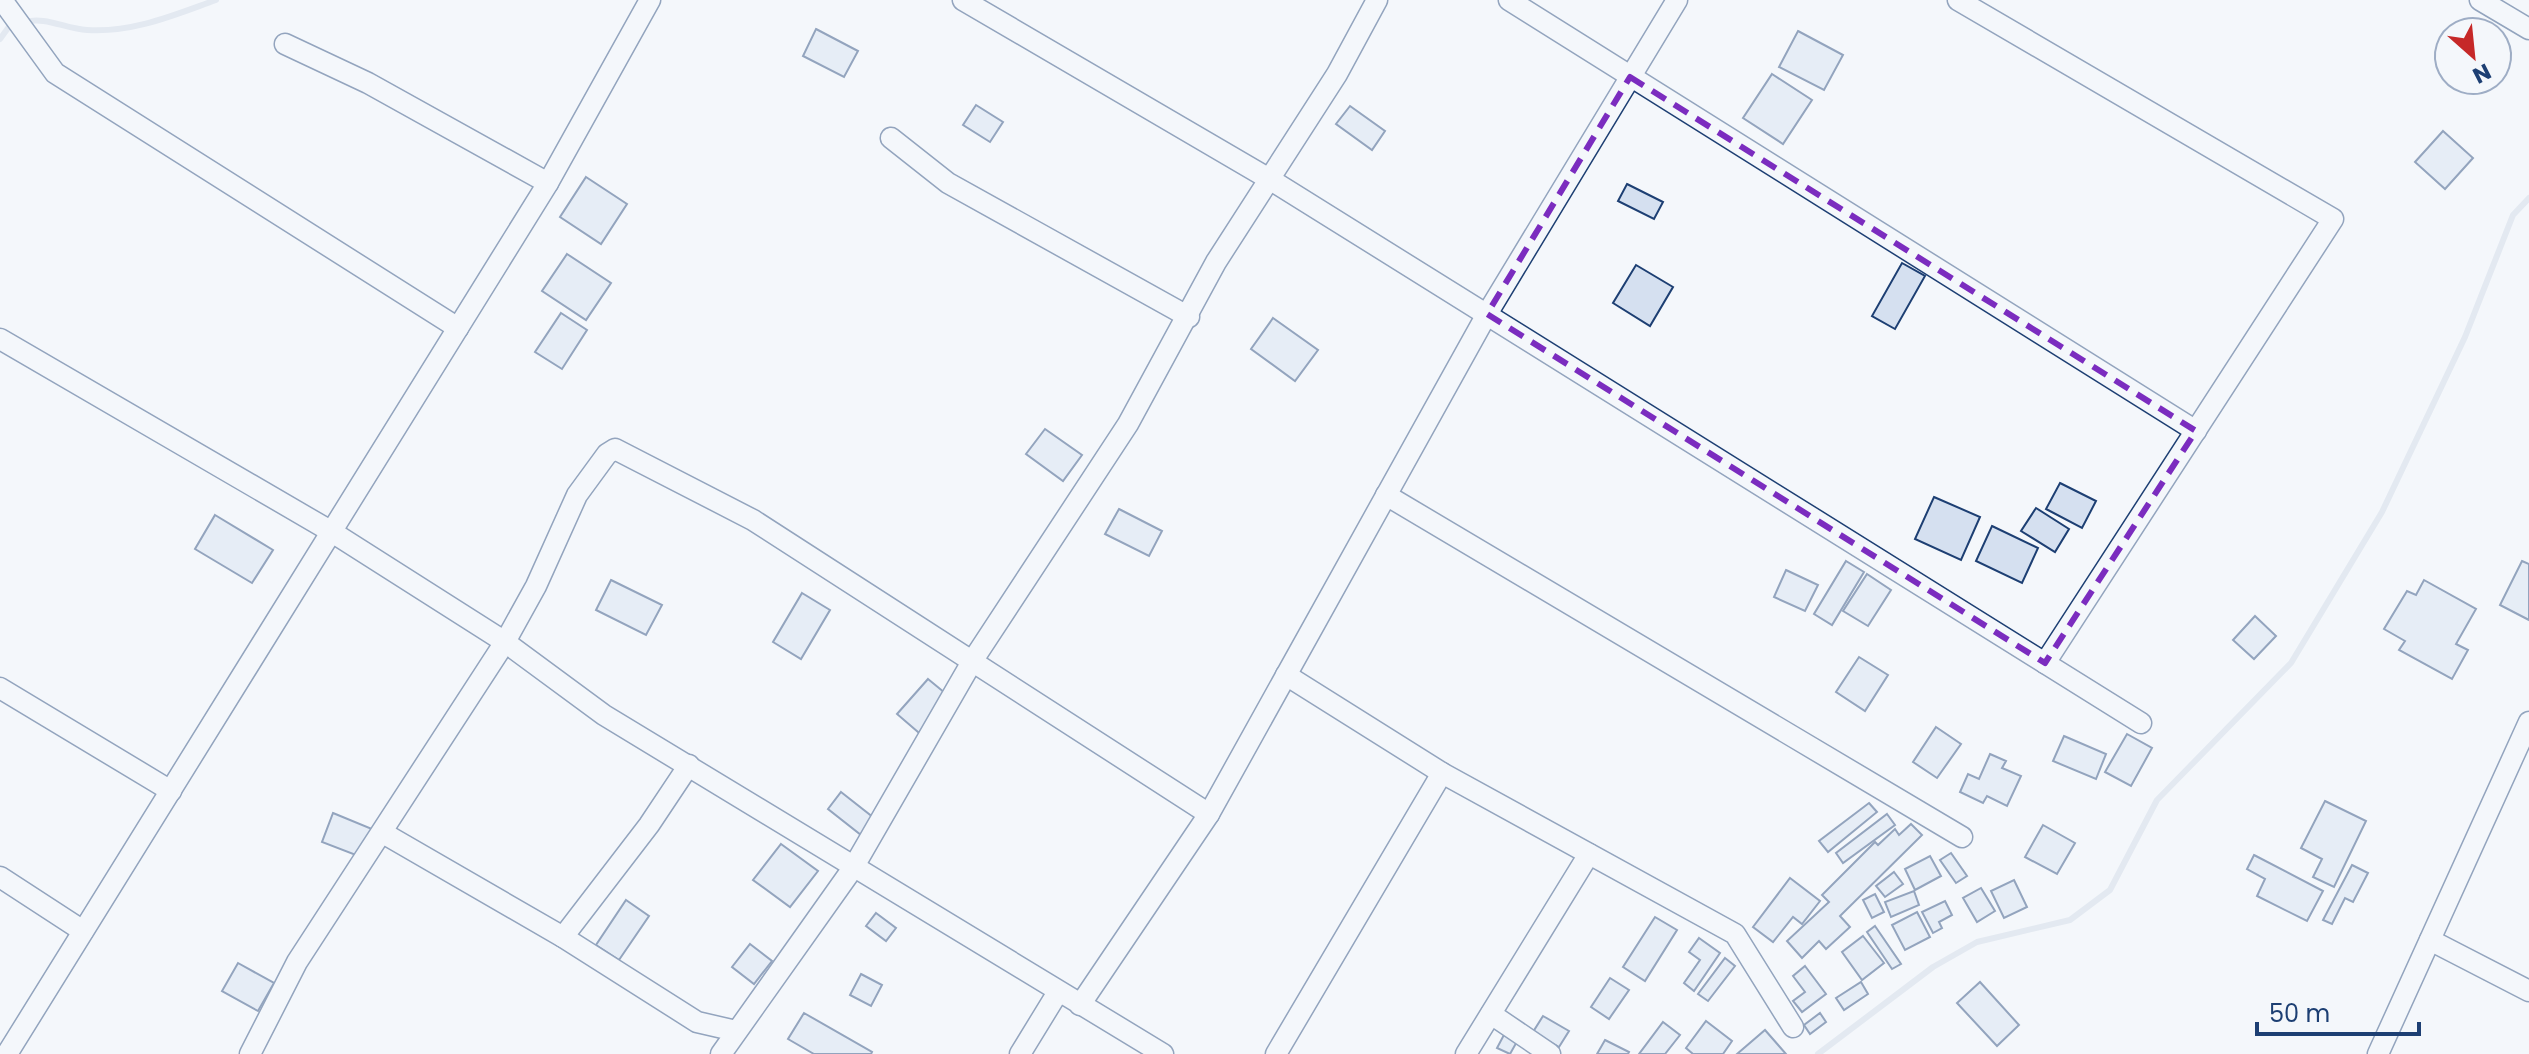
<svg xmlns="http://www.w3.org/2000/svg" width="2529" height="1054" viewBox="0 0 2529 1054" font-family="Poppins,sans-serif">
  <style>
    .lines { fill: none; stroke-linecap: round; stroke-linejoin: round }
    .stream { stroke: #cfd7e4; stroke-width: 6 }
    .building { fill: #d5e0f0; stroke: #1d3f73; stroke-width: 2 }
    .minor-casing { stroke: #1d3f73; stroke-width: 23 }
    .minor { stroke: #f4f7fb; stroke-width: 20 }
    .marked { fill: none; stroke: #7b2cbf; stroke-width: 6; stroke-dasharray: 16 10; stroke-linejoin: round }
  </style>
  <rect width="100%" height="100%" fill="#f4f7fb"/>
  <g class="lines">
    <g class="stream">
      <path d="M 25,22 C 45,16 66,29 87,30 C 133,33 174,15 216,0"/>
      <path d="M 0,39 L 8,28 L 14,26"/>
      <path d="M 1818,1054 L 1933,967 L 1977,942 L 2070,920 L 2110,890 L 2157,800 L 2291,663 L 2382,512 L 2465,337 L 2513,215 L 2529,198"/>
    </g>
  </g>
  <g class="building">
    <path d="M 816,29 L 858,51 L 844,77 L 803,56 Z"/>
    <path d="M 1798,31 L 1843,55 L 1824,90 L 1779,67 Z"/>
    <path d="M 1772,74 L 1812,100 L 1783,144 L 1743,118 Z"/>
    <path d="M 976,105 L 1003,122 L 990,142 L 963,125 Z"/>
    <path d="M 1350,106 L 1385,131 L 1372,150 L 1336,124 Z"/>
    <path d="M 2443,131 L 2473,158 L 2445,189 L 2415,162 Z"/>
    <path d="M 586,177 L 627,204 L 601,244 L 560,217 Z"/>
    <path d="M 1627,184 L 1663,202 L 1654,219 L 1618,201 Z"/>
    <path d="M 567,254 L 611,283 L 586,320 L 542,291 Z"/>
    <path d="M 1902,263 L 1925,276 L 1895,329 L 1872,316 Z"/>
    <path d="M 1636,265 L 1673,287 L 1650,326 L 1613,303 Z"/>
    <path d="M 561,313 L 587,330 L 562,369 L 535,352 Z"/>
    <path d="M 1273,318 L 1318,350 L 1295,381 L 1251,349 Z"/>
    <path d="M 1045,429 L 1082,455 L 1063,481 L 1026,454 Z"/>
    <path d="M 2060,483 L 2096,501 L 2082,528 L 2046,509 Z"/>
    <path d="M 1934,497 L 1980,517 L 1961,560 L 1915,539 Z"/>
    <path d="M 2036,508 L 2069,529 L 2055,552 L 2021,531 Z"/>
    <path d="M 1119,509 L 1162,531 L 1149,556 L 1105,534 Z"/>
    <path d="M 215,515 L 273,550 L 252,583 L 195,549 Z"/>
    <path d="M 1992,526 L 2038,548 L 2022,583 L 1976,561 Z"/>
    <path d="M 1846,561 L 1864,572 L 1832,625 L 1814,614 Z"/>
    <path d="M 2522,561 L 2529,564 L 2529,620 L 2500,605 Z"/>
    <path d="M 1786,570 L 1818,585 L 1805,611 L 1774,597 Z"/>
    <path d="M 1867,574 L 1891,590 L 1868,626 L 1843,611 Z"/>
    <path d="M 611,580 L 662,605 L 646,635 L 596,610 Z"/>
    <path d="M 2424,580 L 2476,609 L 2456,644 L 2468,650 L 2452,679 L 2399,650 L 2405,641 L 2384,629 L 2407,591 L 2416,595 Z"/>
    <path d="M 802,593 L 830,610 L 801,659 L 773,642 Z"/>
    <path d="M 2255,616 L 2276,636 L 2254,659 L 2233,640 Z"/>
    <path d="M 1859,657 L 1888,675 L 1865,711 L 1836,692 Z"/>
    <path d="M 928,679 L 956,702 L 925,738 L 897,714 Z"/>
    <path d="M 1936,727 L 1961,744 L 1937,778 L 1913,762 Z"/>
    <path d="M 2127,734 L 2152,748 L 2131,786 L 2105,772 Z"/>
    <path d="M 2064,736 L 2106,754 L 2096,779 L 2053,761 Z"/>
    <path d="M 1990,754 L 2006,761 L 2002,768 L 2021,776 L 2007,806 L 1987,796 L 1983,803 L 1960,792 L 1968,774 L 1979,779 Z"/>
    <path d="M 841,792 L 874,818 L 861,835 L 828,809 Z"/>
    <path d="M 2325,801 L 2366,821 L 2334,887 L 2313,877 L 2322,859 L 2301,848 Z"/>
    <path d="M 1869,803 L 1877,812 L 1828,852 L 1819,841 Z"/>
    <path d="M 333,813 L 372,829 L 361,857 L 322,842 Z"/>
    <path d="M 1887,814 L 1895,825 L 1843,863 L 1836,853 Z"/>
    <path d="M 1911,824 L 1922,835 L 1840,916 L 1850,927 L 1826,949 L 1819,941 L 1802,958 L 1787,941 L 1829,902 L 1822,895 L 1875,842 L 1878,845 L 1895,829 L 1899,835 Z"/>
    <path d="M 2043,825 L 2075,843 L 2057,874 L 2025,857 Z"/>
    <path d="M 781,844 L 818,871 L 790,907 L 753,880 Z"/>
    <path d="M 1951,853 L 1967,876 L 1956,883 L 1940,860 Z"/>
    <path d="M 2254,855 L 2323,891 L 2307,921 L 2257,896 L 2265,879 L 2247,869 Z"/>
    <path d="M 1930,856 L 1941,876 L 1915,890 L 1905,869 Z"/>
    <path d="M 2352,865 L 2368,873 L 2353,902 L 2345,898 L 2332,924 L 2323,920 Z"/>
    <path d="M 1894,872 L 1903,884 L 1885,897 L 1876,886 Z"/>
    <path d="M 1790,878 L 1820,901 L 1802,924 L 1793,917 L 1773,942 L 1753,927 Z"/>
    <path d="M 2014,880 L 2027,907 L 2004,918 L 1991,891 Z"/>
    <path d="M 1981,888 L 1995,911 L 1977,922 L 1963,898 Z"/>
    <path d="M 1914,891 L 1919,905 L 1891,917 L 1885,902 Z"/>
    <path d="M 1875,894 L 1884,912 L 1872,918 L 1863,900 Z"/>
    <path d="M 626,900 L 649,916 L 619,960 L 596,945 Z"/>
    <path d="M 1945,901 L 1952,915 L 1939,922 L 1942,928 L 1933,933 L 1922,912 Z"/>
    <path d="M 1917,912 L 1930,937 L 1905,950 L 1892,925 Z"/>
    <path d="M 876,913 L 896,928 L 886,941 L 866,926 Z"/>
    <path d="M 1655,917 L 1677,930 L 1645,981 L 1623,967 Z"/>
    <path d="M 1875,926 L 1901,964 L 1892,969 L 1867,932 Z"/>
    <path d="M 1863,936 L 1884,963 L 1862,980 L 1842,952 Z"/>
    <path d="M 1699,938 L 1720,953 L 1694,991 L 1684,983 L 1700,960 L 1689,952 Z"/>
    <path d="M 750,944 L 772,961 L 754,984 L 732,967 Z"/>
    <path d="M 1725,958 L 1735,966 L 1708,1001 L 1698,994 Z"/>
    <path d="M 238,963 L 274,983 L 258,1011 L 222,991 Z"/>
    <path d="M 1805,966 L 1826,994 L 1802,1012 L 1793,1001 L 1805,992 L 1793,976 Z"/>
    <path d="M 861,974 L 882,985 L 871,1006 L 850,995 Z"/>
    <path d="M 1610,978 L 1629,990 L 1609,1019 L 1591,1007 Z"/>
    <path d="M 1861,982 L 1868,994 L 1844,1010 L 1836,998 Z"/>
    <path d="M 1980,982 L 2019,1025 L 1997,1046 L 1957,1003 Z"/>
    <path d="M 804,1013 L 872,1052 L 871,1054 L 814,1054 L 788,1039 Z"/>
    <path d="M 1820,1013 L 1826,1022 L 1810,1034 L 1804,1025 Z"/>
    <path d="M 1543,1016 L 1569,1031 L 1559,1047 L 1533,1032 Z"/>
    <path d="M 1706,1021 L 1732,1041 L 1723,1054 L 1693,1054 L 1686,1048 Z"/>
    <path d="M 1663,1022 L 1680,1035 L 1665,1054 L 1639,1054 Z"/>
    <path d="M 1765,1030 L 1786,1054 L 1737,1054 Z"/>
    <path d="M 1506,1031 L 1519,1038 L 1510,1054 L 1497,1048 Z"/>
    <path d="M 1605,1040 L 1629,1052 L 1628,1054 L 1597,1054 Z"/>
  </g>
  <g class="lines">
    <g class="minor-casing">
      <g id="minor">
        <path d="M 2,0 L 55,73 L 458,328"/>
        <path d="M 963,0 L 1271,180 L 2141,723"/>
        <path d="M 1509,0 L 2196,431"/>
        <path d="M 1958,0 L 2333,219 L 2045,663"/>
        <path d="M 2480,0 L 2529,29"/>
        <path d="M 285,44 L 368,83 L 548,183"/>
        <path d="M 891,138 L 948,183 L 1189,317"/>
        <path d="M 0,339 L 332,532 L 505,642 L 604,715 L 1163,1054"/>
        <path d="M 1386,495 L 1962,837"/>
        <path d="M 1286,675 L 1442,773 L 1735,934 L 1793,1027"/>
        <path d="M 0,688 L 171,791"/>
        <path d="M 383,833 L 563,937 L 697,1022 L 736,1031"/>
        <path d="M 0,877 L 83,931"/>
        <path d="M 563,937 L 649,825 L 689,765"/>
        <path d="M 2430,940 L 2529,991"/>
        <path d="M 1080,1005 L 1209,814 L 1487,314 L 1677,0"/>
        <path d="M 1491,1014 L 1550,1054"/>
        <path d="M 7,1054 L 548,183 L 650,0"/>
        <path d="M 250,1054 L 297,962 L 505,642 L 536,586 L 577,495 L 607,454 L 615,449 L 753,520 L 1209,814"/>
        <path d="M 721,1054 L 853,868 L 973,660 L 1128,424 L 1216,262 L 1337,74 L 1377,0"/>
        <path d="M 1020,1054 L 1058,992"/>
        <path d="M 1276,1054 L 1442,773"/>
        <path d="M 1466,1054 L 1589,854"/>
        <path d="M 2378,1054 L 2529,722"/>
      </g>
    </g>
    <use href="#minor" class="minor"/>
  </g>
  <path d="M0 0H2529V1054H0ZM 1630,77 L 2196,431 L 2045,663 L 1487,314 Z" fill="#f4f7fb" fill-opacity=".55" fill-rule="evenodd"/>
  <path class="marked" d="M 1630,77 L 2196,431 L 2045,663 L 1487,314 Z"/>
  <g transform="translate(2473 56) rotate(153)"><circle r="38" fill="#f4f7fb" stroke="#9eadc5" stroke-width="2"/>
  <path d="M0-6L14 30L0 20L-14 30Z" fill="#c62828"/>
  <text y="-12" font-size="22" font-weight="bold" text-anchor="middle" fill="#1d3f73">N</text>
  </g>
  <path d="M2257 1022v12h162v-12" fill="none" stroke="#1d3f73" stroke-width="4"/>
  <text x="2269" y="1022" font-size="24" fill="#1d3f73" stroke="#f4f7fb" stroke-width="6" paint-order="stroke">50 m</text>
</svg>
